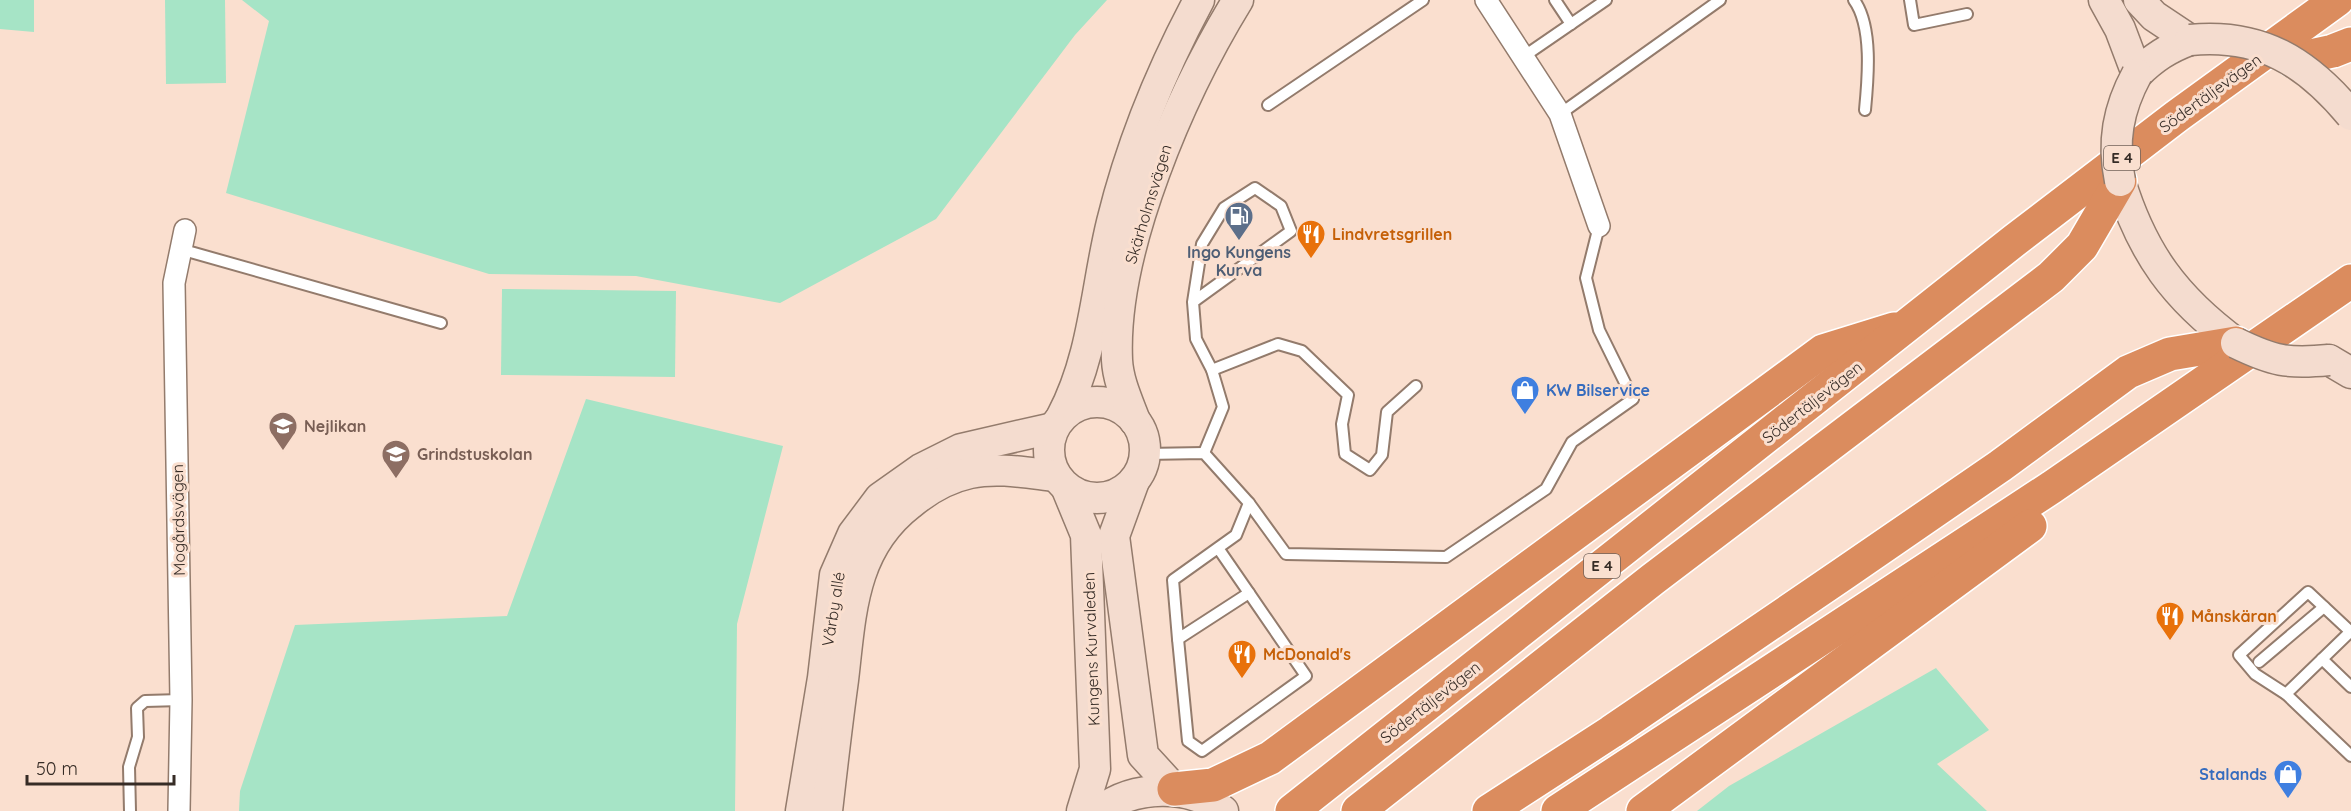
<svg xmlns="http://www.w3.org/2000/svg" width="2351" height="811" viewBox="0 0 2351 811" font-family="Quicksand,sans-serif">
  <style>
    .green { fill: #a6e4c6 }
    .lines { fill: none; stroke-linecap: round; stroke-linejoin: round }
    .lane-casing { stroke: #937b6c; stroke-width: 14 }
    .street-casing { stroke: #937b6c; stroke-width: 24 }
    .secondary-casing { stroke: #937b6c; stroke-width: 33 }
    .highway-casing { stroke: #fff; stroke-width: 36 }
    .lane { stroke: #fff; stroke-width: 10 }
    .street { stroke: #fff; stroke-width: 21 }
    .secondary { stroke: #f4dccf; stroke-width: 30 }
    .highway { stroke: #db8c5e; stroke-width: 33 }
    .secondary-bridge-casing { stroke: #937b6c; stroke-width: 33; stroke-linecap: butt }
    .secondary-bridge { stroke: #f4dccf; stroke-width: 30 }
    .labels { text-anchor: middle; stroke-width: 6; stroke-linejoin: round; paint-order: stroke }
    .shield { fill: #fadfcf; stroke: #716259; stroke-width: 1.5 }
    .shield-label { font-size: 15px; font-weight: bold; fill: #362c26 }
    .street-label { font-size: 16px; fill: #362c26; stroke: #fadfcf }
    .food-label { font-size: 16px; font-weight: bold; fill: #c56008; stroke: #fadfcf; text-anchor: start }
    .service-label { font-size: 16px; font-weight: bold; fill: #4e5e75; stroke: #fadfcf }
    .shop-label { font-size: 16px; font-weight: bold; fill: #366cbe; stroke: #fadfcf; text-anchor: start }
    .education-label { font-size: 16px; font-weight: bold; fill: #785e54; stroke: #fadfcf; text-anchor: start }
  </style>
  <rect width="100%" height="100%" fill="#fadfcf"/>
  <g class="green">
    <path d="M 0,0 L 34,0 L 34,32 L 0,29 Z"/>
    <path d="M 165,0 L 225,0 L 226,83 L 166,84 Z"/>
    <path d="M 242,0 L 1107,0 L 1075,35 L 936,219 L 780,303 L 636,276 L 489,274 L 226,193 L 269,21 Z"/>
    <path d="M 502,289 L 676,291 L 675,377 L 501,375 Z"/>
    <path d="M 586,399 L 783,446 L 737,624 L 735,811 L 239,811 L 240,791 L 295,625 L 507,616 Z"/>
    <path d="M 1936,668 L 1989,730 L 1937,764 L 1987,811 L 1697,811 L 1729,786 Z"/>
  </g>
  <g class="lines">
    <g class="lane-casing">
      <g id="lane">
        <path d="M 1555,0 L 1571,24"/>
        <path d="M 1854,0 C 1873,26 1868,79 1865,110"/>
        <path d="M 1910,0 L 1914,25 L 1967,14"/>
        <path d="M 1523,57 L 1606,0"/>
        <path d="M 1268,105 L 1423,0"/>
        <path d="M 1560,114 L 1720,0"/>
        <path d="M 180,249 L 441,323"/>
        <path d="M 1193,302 L 1202,244 L 1224,208 L 1255,188 L 1281,206 L 1291,231 L 1193,302 L 1196,339 L 1212,370 L 1223,407 L 1204,453"/>
        <path d="M 1212,370 L 1278,344 L 1302,351 L 1348,395 L 1342,424 L 1345,454 L 1370,470 L 1382,455 L 1387,412 L 1416,386"/>
        <path d="M 1146,454 L 1204,453 L 1249,503 L 1236,535 L 1173,580 L 1178,639 L 1249,593 L 1218,548"/>
        <path d="M 1249,503 L 1286,554 L 1446,557 L 1546,489 L 1572,442 L 1633,399 L 1599,330 L 1586,278 L 1599,226"/>
        <path d="M 2350,632 L 2286,694 L 2255,674 L 2239,655 L 2308,592 L 2351,632"/>
        <path d="M 1178,639 L 1188,741 L 1202,751 L 1306,676 L 1249,593"/>
        <path d="M 2322,659 L 2351,687"/>
        <path d="M 2259,662 L 2324,607"/>
        <path d="M 2286,694 L 2351,756"/>
        <path d="M 130,811 L 129,767 L 138,737 L 137,708 L 145,701 L 181,700"/>
      </g>
    </g>
    <g class="street-casing">
      <g id="street">
        <path d="M 1486,0 L 1560,114 L 1599,226"/>
        <path d="M 179,811 L 181,700 L 174,283 L 185,230"/>
      </g>
    </g>
    <g class="secondary-casing">
      <g id="secondary">
        <path d="M 2104,0 L 2120,29 L 2137,74 C 2153,58 2168,48 2190,40"/>
        <path d="M 2139,0 L 2154,16 L 2190,40"/>
        <path d="M 2120,181 C 2142,253 2175,298 2236,343"/>
        <path d="M 2329,360 L 2351,373"/>
        <circle cx="1097" cy="450" r="48"/>
        <path d="M 1062,416 C 1094,356 1096,287 1112,222 C 1131,144 1161,71 1199,0"/>
        <path d="M 1135,421 C 1128,402 1118,381 1117,360 C 1112,249 1181,93 1238,0"/>
        <path d="M 1134,481 L 1114,536 L 1143,755 L 1174,789"/>
        <path d="M 1067,489 L 1086,535 L 1095,769 L 1082,811"/>
        <path d="M 801,811 L 823,678 L 835,575 L 853,534 L 880,498 L 921,469 L 961,449 L 1053,428"/>
        <path d="M 827,811 C 832,767 837,724 843,680 C 851,612 852,549 910,504 C 928,489 947,478 970,473 C 998,467 1028,473 1056,476"/>
        <path d="M 1100,811 C 1134,785 1190,783 1223,811"/>
      </g>
    </g>
    <g class="highway-casing">
      <g id="highway">
        <path d="M 2292,60 L 2333,51 L 2351,44"/>
        <path d="M 1174,789 L 1213,785 L 1270,758 L 1823,351 L 1894,329"/>
        <path d="M 1292,811 L 2015,240 L 2177,116 L 2337,0"/>
        <path d="M 1358,811 L 1653,579 L 2051,277 L 2082,246 L 2120,181"/>
        <path d="M 1489,811 L 1611,732 L 1843,574 L 2000,466 L 2128,372 L 2170,354 L 2236,343"/>
        <path d="M 1558,811 L 2052,487 L 2351,281"/>
        <path d="M 1643,811 L 2030,526"/>
      </g>
    </g>
    <use href="#lane" class="lane"/>
    <use href="#street" class="street"/>
    <use href="#secondary" class="secondary"/>
    <use href="#highway" class="highway"/>
    <g class="secondary-bridge-casing">
      <g id="secondary-bridge">
        <path d="M 2190,40 C 2261,33 2307,62 2351,115"/>
        <path d="M 2120,181 C 2112,142 2118,109 2137,74"/>
        <path d="M 2236,343 C 2273,361 2287,364 2329,360"/>
      </g>
    </g>
    <use href="#secondary-bridge" class="secondary-bridge"/>
  </g>
  <defs>
    <g id="fuel-pin" transform="scale(1.5)"><path d="M0 17L-7.5 6A9.5 9.5 0 1 1 7.5 6Z" fill="#5c6f8a" stroke="#fadfcf"/><path d="M-5.5-6h7V0h2V4h1.3V-2.5L3-4.5l.8-.8L6-3V5H2.5V1h-1V6h-7ZM-4.2-4.7v3.2H.2V-4.7Z" fill="#fff"/></g>
    <g id="restaurant-pin" transform="scale(1.5)"><path d="M0 17L-7.5 6A9.5 9.5 0 1 1 7.5 6Z" fill="#e8710a" stroke="#fadfcf"/><path d="M-5-6h1v4h1v-4h1v4h1v-4h1v5L-1.5 .5V6h-2V.5L-5-1ZM5-6V6H3V1.5H1.5Q1.5-4 5-6Z" fill="#fff"/></g>
    <g id="shop-pin" transform="scale(1.5)"><path d="M0 17L-7.5 6A9.5 9.5 0 1 1 7.5 6Z" fill="#3f7fe0" stroke="#fadfcf"/><path d="M-5-2.5h2.3a2.7 3.5 0 0 1 5.4 0H5L5.5 6h-11ZM-1.5-2.5h3a1.5 2.3 0 0 0-3 0Z" fill="#fff"/></g>
    <g id="school-pin" transform="scale(1.5)"><path d="M0 17L-7.5 6A9.5 9.5 0 1 1 7.5 6Z" fill="#8d6e63" stroke="#fadfcf"/><path d="M0-5L7-2L0 1L-7-2ZM-4 1L0 2.5L4 1V4Q0 6-4 4Z" fill="#fff"/></g>
  </defs>
  <g fill-rule="evenodd">
    <use href="#fuel-pin" x="1239" y="216"/>
    <use href="#restaurant-pin" x="1311" y="234"/>
    <use href="#shop-pin" x="1525" y="390"/>
    <use href="#school-pin" x="283" y="426"/>
    <use href="#school-pin" x="396" y="454"/>
    <use href="#restaurant-pin" x="2170" y="616"/>
    <use href="#restaurant-pin" x="1242" y="654"/>
    <use href="#shop-pin" x="2288" y="774"/>
  </g>
  <g class="labels">
    <g class="shield">
      <rect x="2104" y="146" width="36" height="24" rx="4.5"/>
      <rect x="1584" y="554" width="36" height="24" rx="4.5"/>
    </g>
    <g class="shield-label">
      <text x="2122" y="163">E 4</text>
      <text x="1602" y="571">E 4</text>
    </g>
    <g class="street-label">
      <text transform="translate(2210 93) rotate(-36)" y="6">Södertäljevägen</text>
      <text transform="translate(1148 204) rotate(-73)" y="6">Skärholmsvägen</text>
      <text transform="translate(1812 402) rotate(-38)" y="6">Södertäljevägen</text>
      <text transform="translate(178 520) rotate(-91)" y="6">Mogårdsvägen</text>
      <text transform="translate(833 609) rotate(-81)" y="6">Vårby allé</text>
      <text transform="translate(1091 649) rotate(-92)" y="6">Kungens Kurvaleden</text>
      <text transform="translate(1430 702) rotate(-38)" y="6">Södertäljevägen</text>
    </g>
    <g class="food-label">
      <text x="1332" y="240">Lindvretsgrillen</text>
      <text x="2191" y="622">Månskäran</text>
      <text x="1263" y="660">McDonald's</text>
    </g>
    <g class="service-label">
      <text x="1239" y="258">Ingo Kungens<tspan x="1239" dy="18">Kurva</tspan></text>
    </g>
    <g class="shop-label">
      <text x="1546" y="396">KW Bilservice</text>
      <text x="2267" y="780" text-anchor="end">Stalands</text>
    </g>
    <g class="education-label">
      <text x="304" y="432">Nejlikan</text>
      <text x="417" y="460">Grindstuskolan</text>
    </g>
  </g>
  <path d="M27 775v9h147v-9" fill="none" stroke="#362c26" stroke-width="3"/>
  <text x="36" y="775" font-size="18" fill="#362c26" stroke="#fadfcf" stroke-width="4.5" paint-order="stroke">50 m</text>
</svg>
